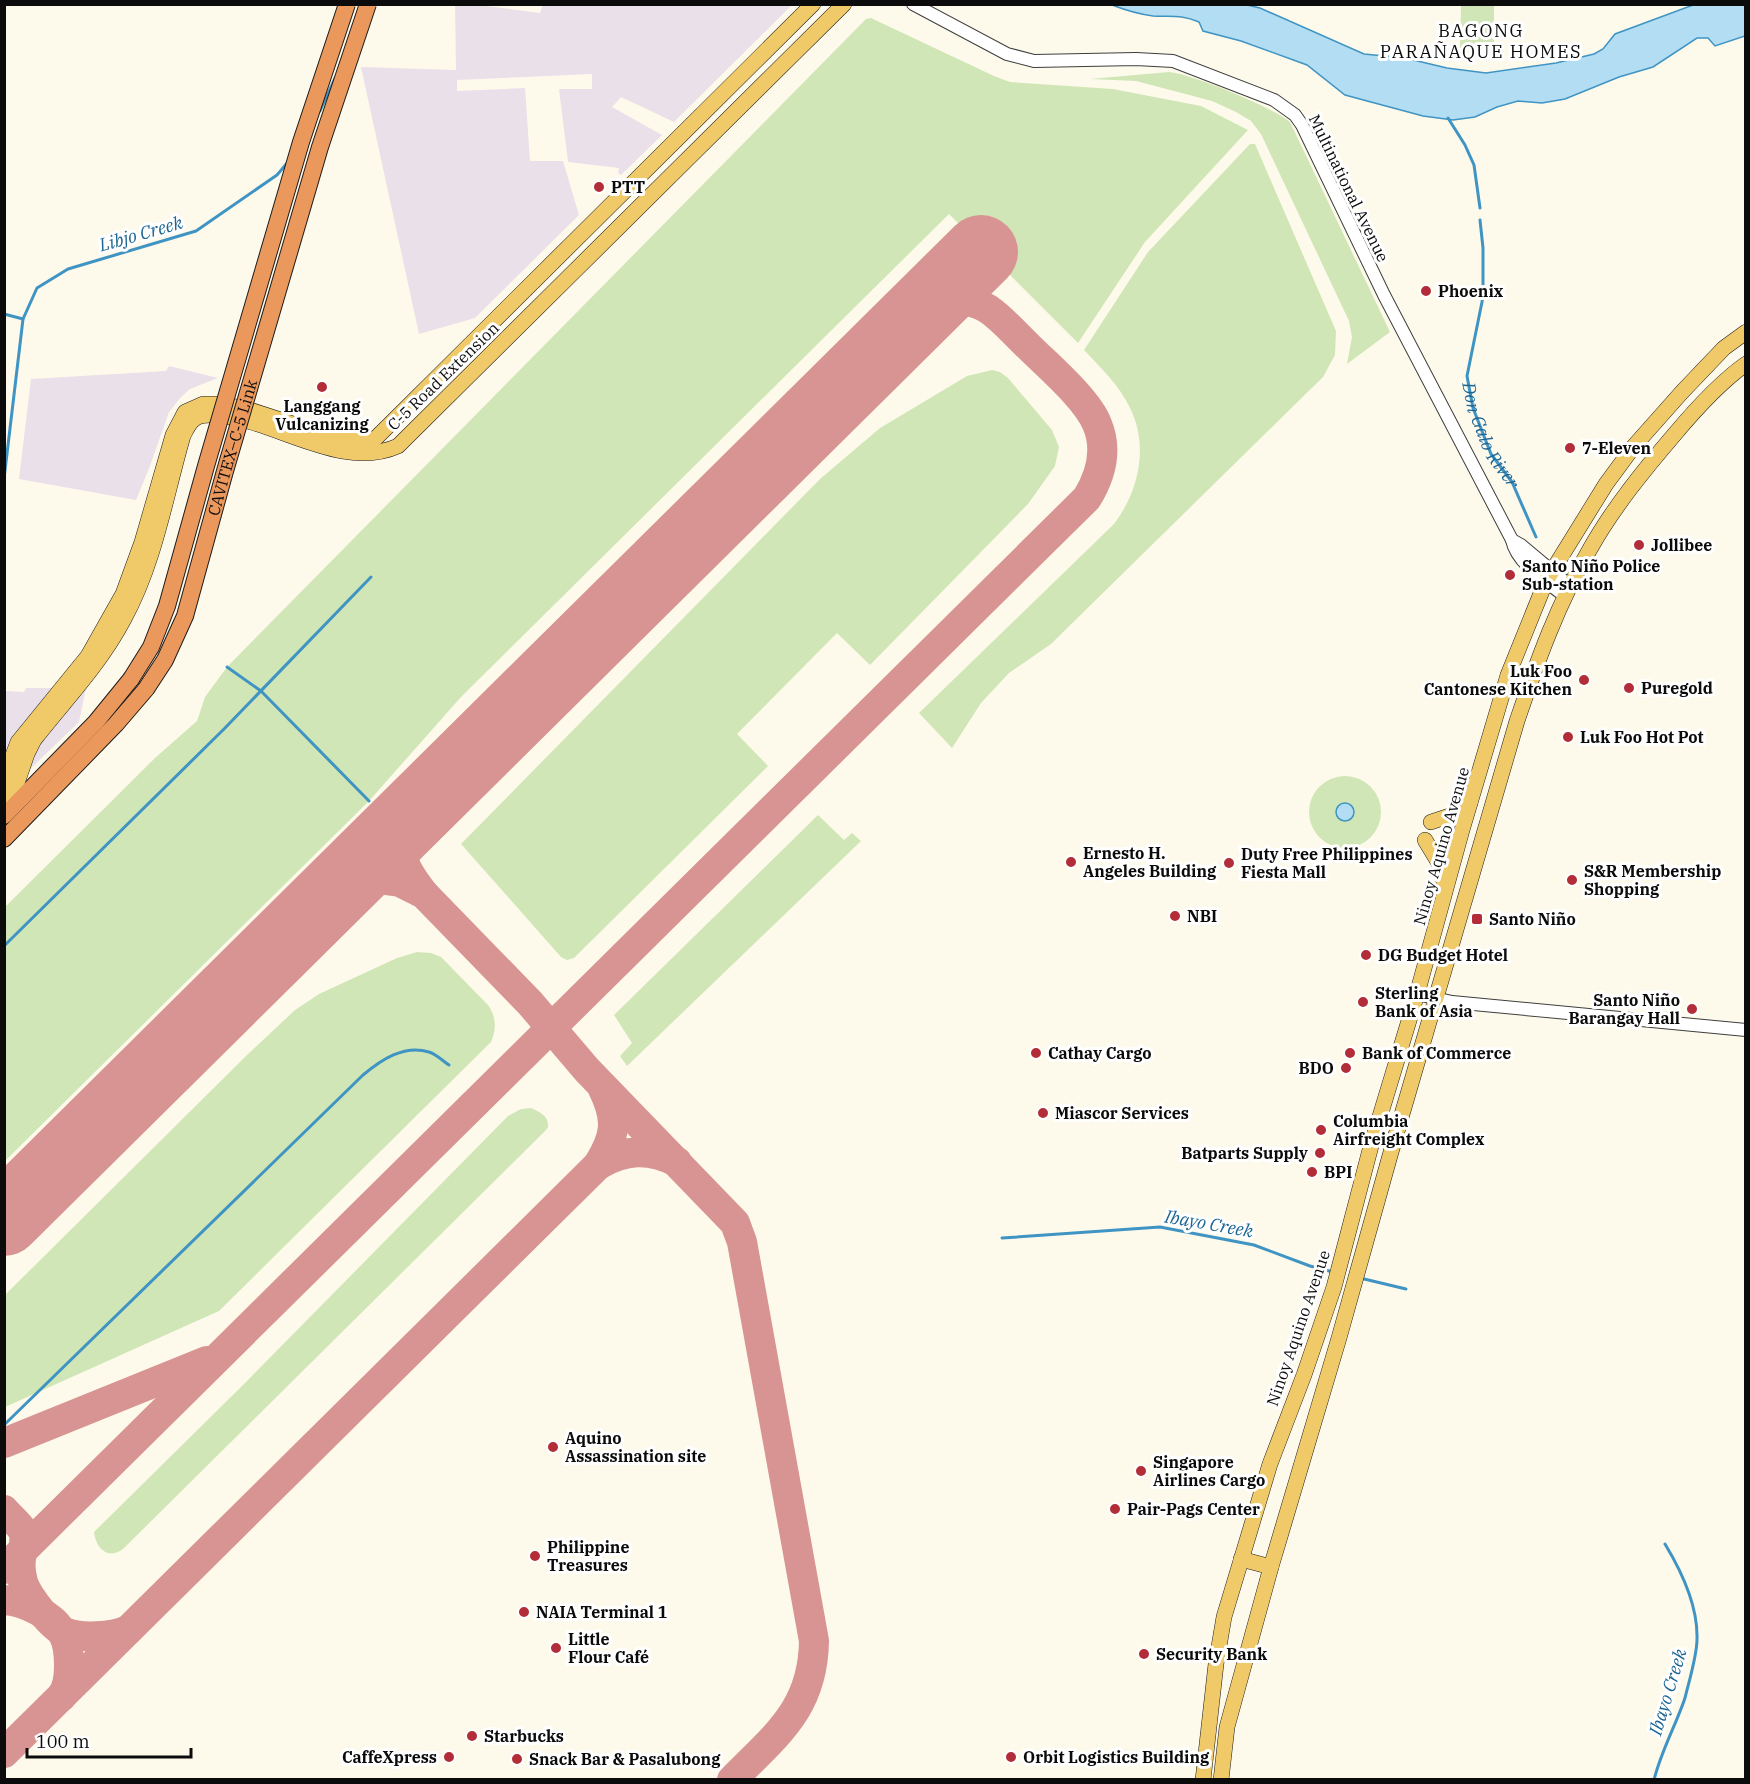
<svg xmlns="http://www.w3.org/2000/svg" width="1750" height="1784" viewBox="0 0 1750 1784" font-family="'IBM Plex Serif',serif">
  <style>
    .industrial { fill: #e9e0ea }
    .green { fill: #d1e6b7 }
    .water { fill: #b3ddf2; stroke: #3f94c4; stroke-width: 1.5 }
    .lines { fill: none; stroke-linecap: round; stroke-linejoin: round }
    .stream { stroke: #3f94c4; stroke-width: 3 }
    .taxiway { stroke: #d89492; stroke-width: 30 }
    .runway { stroke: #d89492; stroke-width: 74 }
    .minor-casing { stroke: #3e3e3e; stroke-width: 14 }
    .major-casing { stroke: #1c1c1c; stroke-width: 16 }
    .highway-casing { stroke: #1c1c1c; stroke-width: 18 }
    .minor { stroke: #fff; stroke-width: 12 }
    .major { stroke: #f0ca69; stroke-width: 15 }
    .highway { stroke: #eb985c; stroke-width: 16 }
    .highway-bridge-casing { stroke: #1c1c1c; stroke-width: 18; stroke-linecap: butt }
    .highway-bridge { stroke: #eb985c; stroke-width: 16 }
    .poi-dot { fill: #b22d38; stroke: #fff; stroke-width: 2 }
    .labels { text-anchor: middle; stroke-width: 6; stroke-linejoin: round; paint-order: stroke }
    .poi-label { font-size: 16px; font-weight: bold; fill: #0b0b0b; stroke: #fff; text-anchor: start }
    .street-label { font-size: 16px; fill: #0b0b0b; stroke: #fff }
    .neighbourhood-label { font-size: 18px; letter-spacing: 1.5px; fill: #0b0b0b; stroke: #fff }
    .water-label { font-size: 18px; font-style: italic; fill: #1d6595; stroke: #fff }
  </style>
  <rect width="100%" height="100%" fill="#fefaeb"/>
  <g class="industrial">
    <path d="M 543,4 L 792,5 L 674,122 L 621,97 L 612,107 L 662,135 L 621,175 L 618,173 L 619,168 L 568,162 L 559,89 L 592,89 L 592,74 L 457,80 L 457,91 L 525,88 L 530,161 L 563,161 L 579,215 L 475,318 L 419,334 L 361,67 L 456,70 L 455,5 L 479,5 L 540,13 Z"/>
    <path d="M 169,366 L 218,378 L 190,389 L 181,397 L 169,412 L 150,466 L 136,500 L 19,479 L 31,379 L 166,371 Z"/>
    <path d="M 26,688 L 86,688 L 79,722 L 5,793 L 5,691 L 24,692 Z"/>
  </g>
  <g class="green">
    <path d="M 1461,5 L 1494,5 L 1494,46 L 1460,48 Z"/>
    <path d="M 871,18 L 994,76 L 1010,82 L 1113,89 L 1201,106 L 1248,130 L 1145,242 L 1078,343 L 949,214 L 461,697 L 369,801 L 5,1161 L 5,907 L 155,758 L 197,721 L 205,697 L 227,667 L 866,19 Z"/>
    <path d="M 1169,72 C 1192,74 1272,107 1290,122 L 1390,332 L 1347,364 L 1352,337 L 1349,321 L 1261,134 L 1251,121 L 1236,112 L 1212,101 L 1136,81 L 1090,79 Z"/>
    <path d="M 1250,144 L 1255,144 L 1336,331 L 1335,355 L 1323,377 L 1051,644 L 1009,673 L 981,703 L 952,748 L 919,713 L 1114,524 C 1139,491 1149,446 1130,408 C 1119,385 1101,368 1084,350 L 1148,252 Z"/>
    <path d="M 992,370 L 1000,372 L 1008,378 L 1052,430 L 1059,447 L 1055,466 L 1028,504 L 870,665 L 837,633 L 737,734 L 768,766 L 574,958 L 567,960 L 561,957 L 461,844 L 820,479 L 880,428 L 967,376 Z"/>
    <circle cx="1345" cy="812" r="36"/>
    <path d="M 818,815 L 844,840 L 852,833 L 861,841 L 627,1066 L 620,1056 L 632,1043 L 614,1015 Z"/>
    <path d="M 417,952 L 431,953 L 441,957 L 488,1005 C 496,1017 497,1028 491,1042 L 219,1311 L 5,1407 L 5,1295 L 247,1055 L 295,1010 L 319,994 L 397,958 Z"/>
    <path d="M 531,1108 C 540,1112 549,1116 548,1127 L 546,1130 L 123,1549 C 108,1560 96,1549 94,1532 L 245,1383 L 508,1116 L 521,1109 Z"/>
  </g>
  <g class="water">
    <path d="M 1112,5 L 1247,5 L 1260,8 L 1364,54 L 1405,58 L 1447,68 L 1486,73 L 1556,63 L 1594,54 L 1603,49 L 1615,34 L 1693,5 L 1745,5 L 1745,36 L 1715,46 L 1708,38 L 1697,38 L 1653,67 L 1619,77 L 1565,99 L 1542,103 L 1518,101 L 1497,107 L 1475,117 L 1453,120 L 1423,116 L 1345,95 L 1307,65 L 1241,41 L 1203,31 L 1199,22 C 1181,14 1171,17 1153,16 C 1138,14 1125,10 1112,5 Z"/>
    <circle cx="1345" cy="812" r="9"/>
  </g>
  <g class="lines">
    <g class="stream">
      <path d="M 320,111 L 335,78"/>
      <path d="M 1448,118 L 1465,145 L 1474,165 L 1480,208"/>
      <path id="s1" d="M 1480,220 L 1483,248 L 1483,297 L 1467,376 L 1473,408 L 1491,454 L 1512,482 L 1536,537"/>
      <path d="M 4,314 L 23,319"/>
      <path d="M 4,479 L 23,319 L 37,288 L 68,269 L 196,231 L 277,175 L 288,162"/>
      <path d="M 227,667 L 261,691 L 369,801"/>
      <path d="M 4,946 L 225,728 L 371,577"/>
      <path d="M 1002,1238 L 1160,1227 L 1254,1245 L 1310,1266 L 1333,1272"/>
      <path d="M 1360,1278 L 1406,1289"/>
      <path d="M 4,1425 L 363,1075 C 381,1060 404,1044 429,1052 C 436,1054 443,1061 449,1065"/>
      <path d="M 1654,1780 C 1661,1751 1676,1725 1685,1698 C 1689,1681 1697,1656 1697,1639 C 1698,1606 1682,1572 1665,1544"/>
    </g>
    <g class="taxiway">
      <path d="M 418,810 C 393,847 398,861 424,894"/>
      <path d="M 320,907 L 352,886 L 377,879 L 400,882 L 424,894 L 530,1003 L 587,1070 L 735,1223 L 742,1242 L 814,1641 C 813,1709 776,1735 732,1780"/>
      <path d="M 598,1165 C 625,1149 649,1148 677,1162"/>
      <path d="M 4,1443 L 207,1361"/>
      <path d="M 4,1510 C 10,1517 19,1524 23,1531 C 27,1541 22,1549 21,1559 C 20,1566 21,1575 23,1582 C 27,1595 51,1627 64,1632 C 80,1639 113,1637 128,1630"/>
      <path d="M 4,1569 L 1087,498 C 1101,475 1108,450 1097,424 C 1087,399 1048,366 1028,346 C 1015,334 1003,319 988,309 C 980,304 971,301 962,301 C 942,300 924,313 909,324"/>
      <path d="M 4,1600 C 24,1601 55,1616 63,1634 C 68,1643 69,1656 69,1666 C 69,1677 68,1688 61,1697"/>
      <path d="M 4,1753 L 598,1165 C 616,1136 618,1120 603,1089"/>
    </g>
    <path class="runway" d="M 4,1219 L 981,252"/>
    <g class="minor-casing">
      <g id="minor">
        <path d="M 913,4 L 1007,54 L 1034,61 L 1136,59 L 1173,61 L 1274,100 L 1295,115 L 1302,125 L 1384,295 L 1512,540 C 1517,564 1547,582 1565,596"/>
        <path d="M 1512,540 L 1521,545 L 1570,586"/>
        <path d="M 1417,994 L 1452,1002 L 1746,1030"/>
      </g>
    </g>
    <g class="major-casing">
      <g id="major">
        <path d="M 4,790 L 13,755 L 18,742 L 88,656 L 123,594 L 142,542 L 173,435 L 185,412 L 203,404 L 219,404 L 247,409 L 336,438 L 362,441 L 376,438 L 813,4"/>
        <path d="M 4,801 L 17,783 L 27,754 L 34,740 C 66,699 99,666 124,619 C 155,562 165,498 183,436 C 186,430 189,422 196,418 C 204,413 214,415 223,416 C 278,422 343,471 398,446 L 844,4"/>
        <path d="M 1431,822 L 1452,815 L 1470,803"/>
        <path d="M 1425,840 L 1439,863 L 1445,886"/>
        <path d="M 1241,1559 L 1271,1567"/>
        <path d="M 1203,1780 L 1216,1664 L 1224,1617 L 1270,1464 L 1304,1375 L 1334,1287 L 1371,1146 L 1417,994 L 1462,830 L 1508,675 L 1546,581 L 1606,484 L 1634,446 L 1682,392 L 1724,348 L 1746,332"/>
        <path d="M 1221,1780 L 1227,1727 L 1271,1567 L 1339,1338 L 1391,1152 L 1517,721 C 1537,662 1558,603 1590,549 C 1613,508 1644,470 1674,435 C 1695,410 1719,383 1746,364"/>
      </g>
    </g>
    <g class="highway-casing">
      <g id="highway">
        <path d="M 4,816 L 96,722 L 131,679"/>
        <path d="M 4,839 L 116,724 L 146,689"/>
      </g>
    </g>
    <use href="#minor" class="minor"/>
    <use href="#major" class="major"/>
    <use href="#highway" class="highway"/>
    <g class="highway-bridge-casing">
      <g id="highway-bridge">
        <path d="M 131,679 L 151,647 L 167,606 L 206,466 L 301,142 L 347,4"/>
        <path id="s2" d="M 146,689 L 165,660 L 185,616 L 225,471 L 320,147 L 368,4"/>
      </g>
    </g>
    <use href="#highway-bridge" class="highway-bridge"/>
  </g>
  <g class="poi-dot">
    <circle cx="599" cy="187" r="6"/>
    <circle cx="1426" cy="291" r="6"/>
    <circle cx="322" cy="387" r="6"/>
    <circle cx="1570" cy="448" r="6"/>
    <circle cx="1639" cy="545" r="6"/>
    <circle cx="1510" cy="575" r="6"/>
    <circle cx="1584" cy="680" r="6"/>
    <circle cx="1629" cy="688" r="6"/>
    <circle cx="1568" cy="737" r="6"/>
    <circle cx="1071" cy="862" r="6"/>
    <circle cx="1229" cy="863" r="6"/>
    <circle cx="1572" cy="880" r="6"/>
    <circle cx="1175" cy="916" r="6"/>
    <rect x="1471" y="913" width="12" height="12" rx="3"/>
    <circle cx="1366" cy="955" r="6"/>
    <circle cx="1363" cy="1002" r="6"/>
    <circle cx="1692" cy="1009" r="6"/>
    <circle cx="1036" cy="1053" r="6"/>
    <circle cx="1350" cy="1053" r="6"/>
    <circle cx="1346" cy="1068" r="6"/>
    <circle cx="1043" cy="1113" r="6"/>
    <circle cx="1321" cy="1130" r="6"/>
    <circle cx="1320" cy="1153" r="6"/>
    <circle cx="1312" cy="1172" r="6"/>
    <circle cx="553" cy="1447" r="6"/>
    <circle cx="1141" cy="1471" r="6"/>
    <circle cx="1115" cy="1509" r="6"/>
    <circle cx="535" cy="1556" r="6"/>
    <circle cx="524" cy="1612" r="6"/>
    <circle cx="556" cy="1648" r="6"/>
    <circle cx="1144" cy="1654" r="6"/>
    <circle cx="472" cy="1736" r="6"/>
    <circle cx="449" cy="1757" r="6"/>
    <circle cx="1011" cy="1757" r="6"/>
    <circle cx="517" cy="1759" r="6"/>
  </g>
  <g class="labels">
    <g class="poi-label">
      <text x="611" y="193">PTT</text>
      <text x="1438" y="297">Phoenix</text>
      <text x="322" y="412" text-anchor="middle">Langgang<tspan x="322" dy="18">Vulcanizing</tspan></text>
      <text x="1582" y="454">7-Eleven</text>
      <text x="1651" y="551">Jollibee</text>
      <text x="1522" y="572">Santo Niño Police<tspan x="1522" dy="18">Sub-station</tspan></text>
      <text x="1572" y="677" text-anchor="end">Luk Foo<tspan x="1572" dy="18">Cantonese Kitchen</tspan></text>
      <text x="1641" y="694">Puregold</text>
      <text x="1580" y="743">Luk Foo Hot Pot</text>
      <text x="1083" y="859">Ernesto H.<tspan x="1083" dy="18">Angeles Building</tspan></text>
      <text x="1241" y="860">Duty Free Philippines<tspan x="1241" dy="18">Fiesta Mall</tspan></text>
      <text x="1584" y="877">S&amp;R Membership<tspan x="1584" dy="18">Shopping</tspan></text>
      <text x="1187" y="922">NBI</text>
      <text x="1489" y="925">Santo Niño</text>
      <text x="1378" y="961">DG Budget Hotel</text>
      <text x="1375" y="999">Sterling<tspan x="1375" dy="18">Bank of Asia</tspan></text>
      <text x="1680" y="1006" text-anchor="end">Santo Niño<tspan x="1680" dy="18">Barangay Hall</tspan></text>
      <text x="1048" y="1059">Cathay Cargo</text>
      <text x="1362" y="1059">Bank of Commerce</text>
      <text x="1334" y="1074" text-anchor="end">BDO</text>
      <text x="1055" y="1119">Miascor Services</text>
      <text x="1333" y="1127">Columbia<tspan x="1333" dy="18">Airfreight Complex</tspan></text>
      <text x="1308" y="1159" text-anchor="end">Batparts Supply</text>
      <text x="1324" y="1178">BPI</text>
      <text x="565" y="1444">Aquino<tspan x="565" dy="18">Assassination site</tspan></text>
      <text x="1153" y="1468">Singapore<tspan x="1153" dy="18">Airlines Cargo</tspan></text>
      <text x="1127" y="1515">Pair-Pags Center</text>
      <text x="547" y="1553">Philippine<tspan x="547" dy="18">Treasures</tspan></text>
      <text x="536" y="1618">NAIA Terminal 1</text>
      <text x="568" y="1645">Little<tspan x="568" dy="18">Flour Café</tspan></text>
      <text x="1156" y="1660">Security Bank</text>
      <text x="484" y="1742">Starbucks</text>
      <text x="437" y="1763" text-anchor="end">CaffeXpress</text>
      <text x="1023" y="1763">Orbit Logistics Building</text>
      <text x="529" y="1765">Snack Bar &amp; Pasalubong</text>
    </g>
    <g class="street-label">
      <text transform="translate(1349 188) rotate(64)" y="6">Multinational Avenue</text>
      <text transform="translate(443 376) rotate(-44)" y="6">C-5 Road Extension</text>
      <text dy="6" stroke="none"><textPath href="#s2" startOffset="258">CAVITEX–C-5 Link</textPath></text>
      <text transform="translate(1441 846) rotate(-74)" y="6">Ninoy Aquino Avenue</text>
      <text transform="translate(1298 1328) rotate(-71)" y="6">Ninoy Aquino Avenue</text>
    </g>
    <g class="neighbourhood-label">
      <text x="1481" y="37">BAGONG<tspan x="1481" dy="21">PARAÑAQUE HOMES</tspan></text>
    </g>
    <g class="water-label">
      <text transform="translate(141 234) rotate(-16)" y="6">Libjo Creek</text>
      <text dy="6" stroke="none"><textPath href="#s1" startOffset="222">Don Galo River</textPath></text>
      <text transform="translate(1209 1224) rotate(10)" y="6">Ibayo Creek</text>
      <text transform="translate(1668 1692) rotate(-73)" y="6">Ibayo Creek</text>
    </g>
  </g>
  <rect width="1750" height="1784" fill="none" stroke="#0b0b0b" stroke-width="12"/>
  <path d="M27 1748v9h164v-9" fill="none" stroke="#0b0b0b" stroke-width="3"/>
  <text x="36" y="1748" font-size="18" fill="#0b0b0b" stroke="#ffffff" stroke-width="4.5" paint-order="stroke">100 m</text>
</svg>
